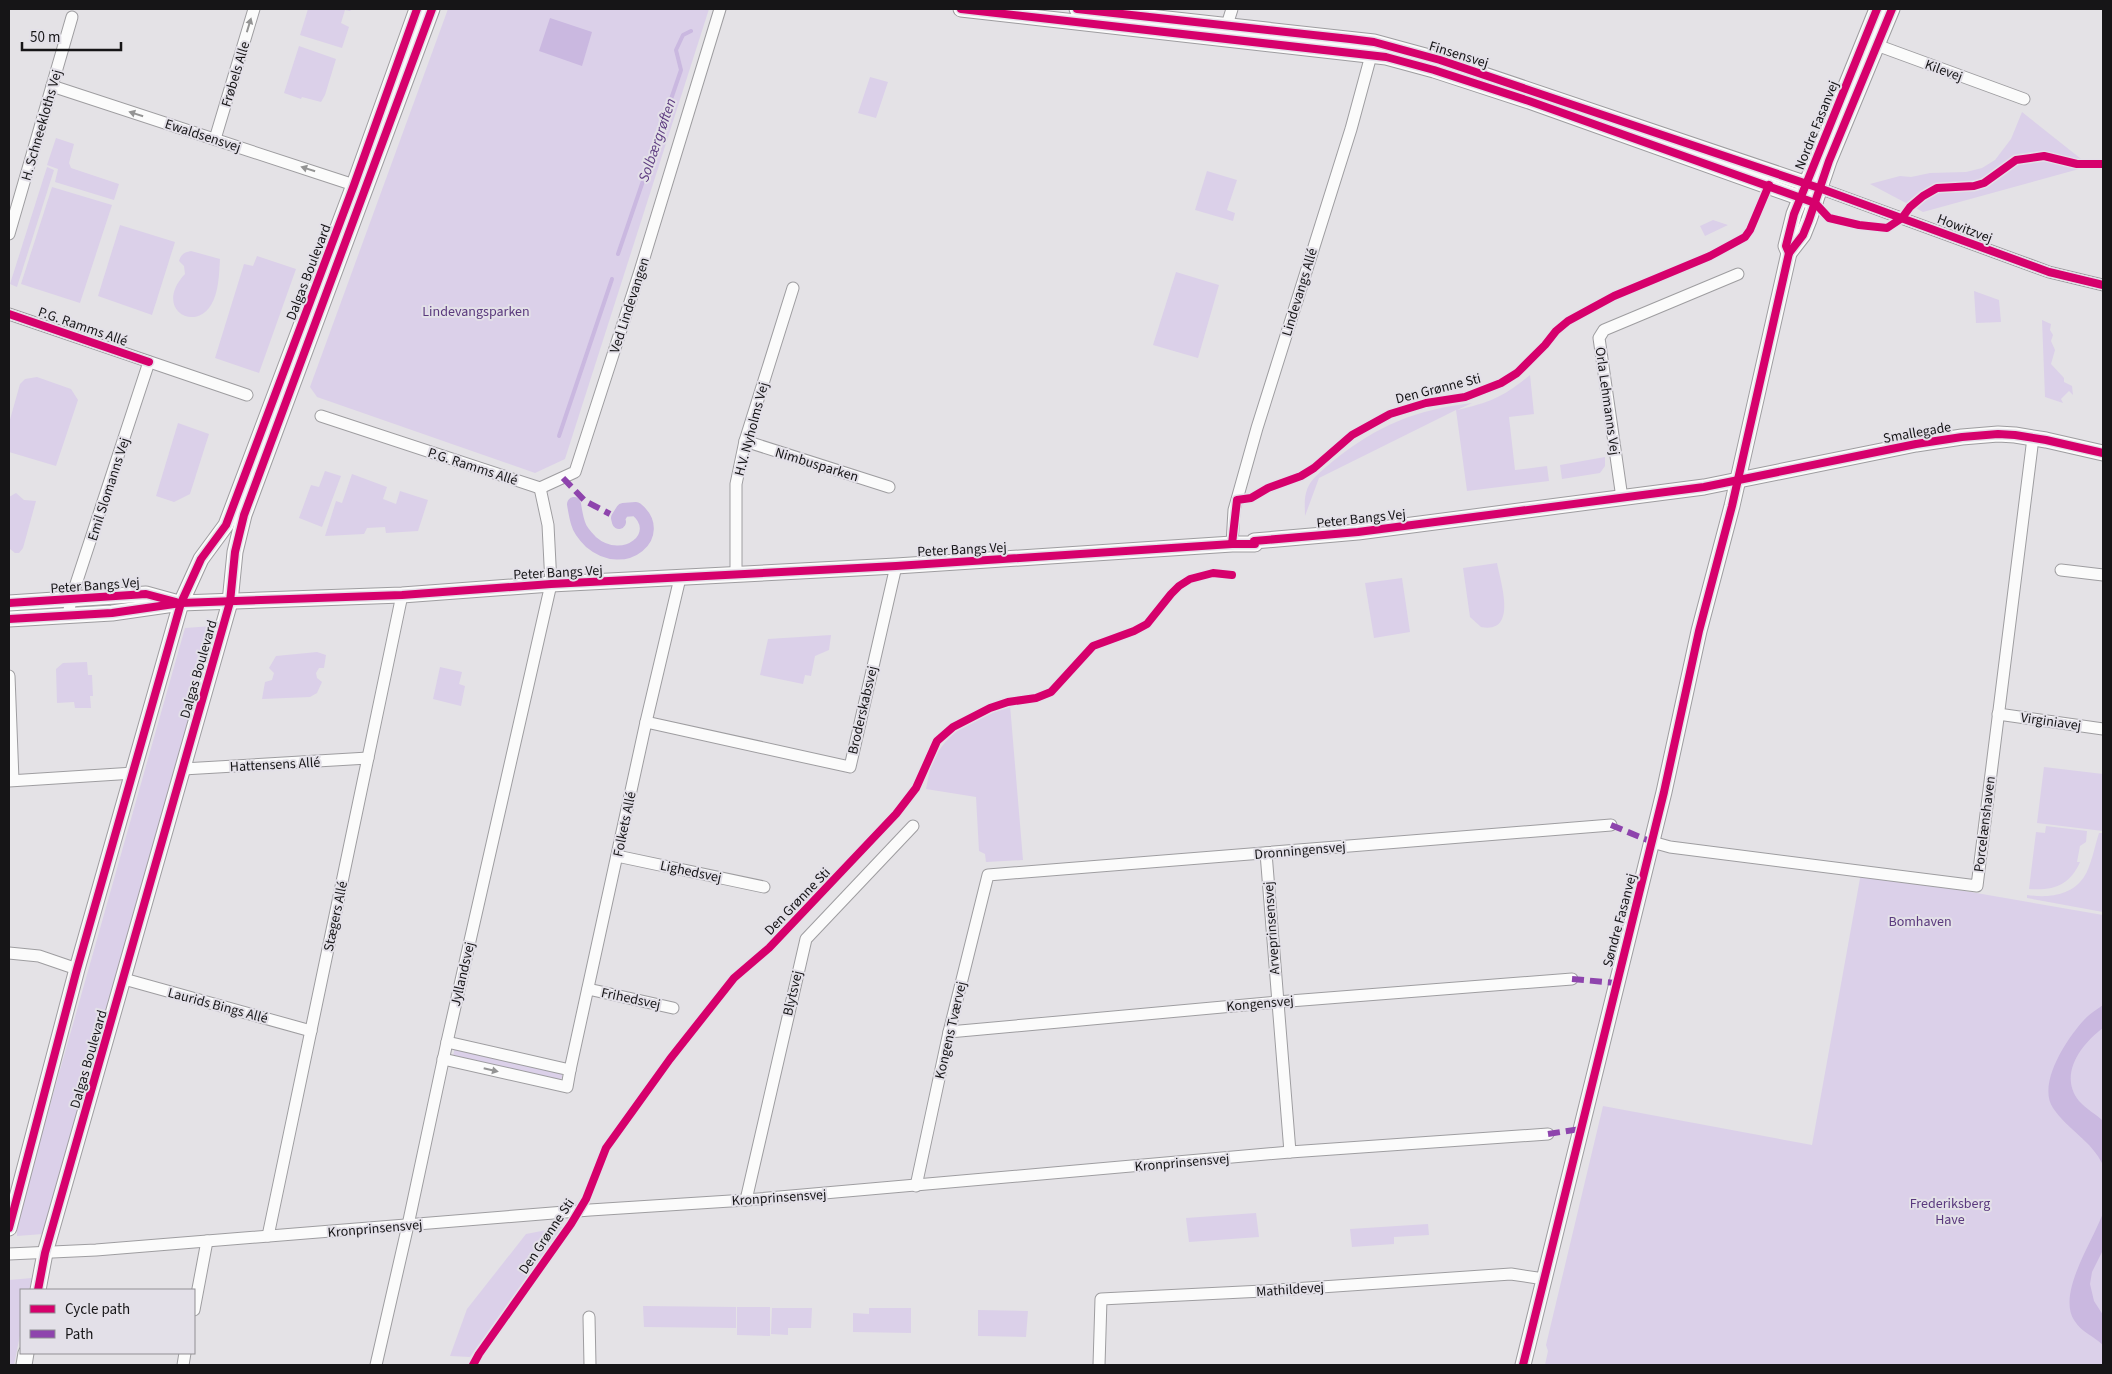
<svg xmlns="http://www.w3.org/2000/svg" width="2112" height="1374" viewBox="0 0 2112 1374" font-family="'Source Sans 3',sans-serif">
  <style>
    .green { fill: #dbd0e9 }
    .water { fill: #cab8e0 }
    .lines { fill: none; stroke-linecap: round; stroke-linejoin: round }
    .stream { stroke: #cab8e0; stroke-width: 4 }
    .canal { stroke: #cab8e0; stroke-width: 14 }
    .street-casing { stroke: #9e9da0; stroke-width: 13 }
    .secondary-casing { stroke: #9e9da0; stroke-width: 17 }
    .street { stroke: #fbfbfb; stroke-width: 11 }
    .secondary { stroke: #fbfbfb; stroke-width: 15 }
    .quiet { stroke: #8e44ad; stroke-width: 6; stroke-dasharray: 12 6; stroke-linecap: butt }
    .cycleway-casing { stroke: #e3e0e8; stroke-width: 11 }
    .cycleway { stroke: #d6006c; stroke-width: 8 }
    .oneway { fill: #949494 }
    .labels { text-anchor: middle; stroke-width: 4; stroke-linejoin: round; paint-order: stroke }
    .street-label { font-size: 14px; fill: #161517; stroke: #e3e0e8 }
    .park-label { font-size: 14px; fill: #5a397d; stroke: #e3e0e8 }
    .water-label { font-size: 15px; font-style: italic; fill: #5e3c81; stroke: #e3e0e8 }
  </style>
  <rect width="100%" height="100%" fill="#e4e2e6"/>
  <g class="green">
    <path d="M 308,9 L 352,9 L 350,11 L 345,10 L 341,23 L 349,27 L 342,48 L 300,35 Z"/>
    <path d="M 448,9 L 709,9 L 565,459 L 535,473 L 317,397 L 310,387 Z"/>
    <path d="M 299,46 L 336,59 L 325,95 L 321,102 L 302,97 L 301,99 L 284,93 Z"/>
    <path d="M 870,77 L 888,82 L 876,118 L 858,113 Z"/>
    <path d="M 2022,112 L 2090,166 L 1923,212 L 1870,184 L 1900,176 L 1911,177 L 1930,173 L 1966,172 L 1982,168 L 1995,160 L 2011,139 Z"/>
    <path d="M 56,138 L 74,144 L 69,163 L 71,168 L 119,184 L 114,200 L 55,182 L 58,169 L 47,165 Z"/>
    <path d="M 47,167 L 54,170 L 17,287 L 10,284 Z"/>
    <path d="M 1207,171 L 1237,180 L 1227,210 L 1235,213 L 1233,221 L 1195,210 Z"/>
    <path d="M 52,187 L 112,205 L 80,303 L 21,284 Z"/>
    <path d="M 1713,220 L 1728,225 L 1705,236 L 1700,226 Z"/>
    <path d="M 120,225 L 175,242 L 152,315 L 98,296 Z"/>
    <path d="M 191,251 L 220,259 C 219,274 219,292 211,305 C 194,333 153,308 185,274 L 184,266 L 179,261 C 181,254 185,252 191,251 Z"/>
    <path d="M 257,256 L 296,269 L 259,373 L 215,358 L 244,264 L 253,266 Z"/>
    <path d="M 1176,272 L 1219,285 L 1198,358 L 1153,345 Z"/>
    <path d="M 1974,291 L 1999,300 L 2001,322 L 1976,323 Z"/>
    <path d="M 2042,320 L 2051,324 L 2050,330 L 2053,335 L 2051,341 L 2055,350 L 2051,364 L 2064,378 L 2064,382 L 2072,386 L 2073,395 L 2069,391 L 2061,399 L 2063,403 L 2045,397 Z"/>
    <path d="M 1530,375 L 1534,414 L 1509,417 L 1515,470 L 1547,466 L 1549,481 L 1467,491 L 1456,410 L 1319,478 L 1305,516 C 1305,509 1304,500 1306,493 C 1309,479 1323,470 1333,461 C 1378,425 1415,410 1472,403 L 1457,410 C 1491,402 1503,397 1530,375 Z"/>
    <path d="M 37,377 L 71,389 L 78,400 L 56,466 L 9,452 L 9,423 L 20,384 L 25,379 Z"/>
    <path d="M 178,423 L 209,434 L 190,494 L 174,502 L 156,496 Z"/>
    <path d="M 1605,457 L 1605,466 L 1600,473 L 1562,479 L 1560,465 Z"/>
    <path d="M 325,471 L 341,476 L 322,527 L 299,518 L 311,485 L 319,487 Z"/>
    <path d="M 352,474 L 387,487 L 383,499 L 396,504 L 400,491 L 428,500 L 418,531 L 386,533 L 385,527 L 367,528 L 364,534 L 325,536 L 336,501 L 342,503 Z"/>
    <path d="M 16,493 L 24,500 L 36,501 L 23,548 L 19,553 L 15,553 L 9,548 L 9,497 Z"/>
    <path d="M 1497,563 C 1501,584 1518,634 1481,627 L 1470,617 L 1463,568 Z"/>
    <path d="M 1402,578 L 1410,632 L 1374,638 L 1365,583 Z"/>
    <path d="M 213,626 L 213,634 L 43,1234 L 17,1236 L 17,1222 L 185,628 Z"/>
    <path d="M 831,635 L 829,650 L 815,656 L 811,676 L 805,675 L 803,684 L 760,675 L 768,639 Z"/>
    <path d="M 317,652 L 326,655 L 324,668 L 319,668 L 316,673 L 317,678 L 322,682 L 317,693 L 310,697 L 262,699 L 265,682 L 272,680 L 274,673 L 269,668 L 276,656 Z"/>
    <path d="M 87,662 L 88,675 L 92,675 L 93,696 L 90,696 L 91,708 L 75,708 L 74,702 L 57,703 L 56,669 L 63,663 Z"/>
    <path d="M 440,667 L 462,672 L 459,684 L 465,686 L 461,706 L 433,699 Z"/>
    <path d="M 1010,705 L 1023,860 L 986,862 L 985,854 L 979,851 L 976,797 L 926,789 C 928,780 929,770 933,762 C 945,732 980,713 1010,705 Z"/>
    <path d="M 2044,767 L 2103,774 L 2103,831 L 2037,823 Z"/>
    <path d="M 2046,826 L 2087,831 L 2086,842 L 2080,846 L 2077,862 L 2080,862 C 2070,885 2054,891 2029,889 L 2036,832 L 2045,833 Z"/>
    <path d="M 2099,833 L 2103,833 L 2103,912 L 2027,898 L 2027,895 C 2048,898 2071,896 2084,877 C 2091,867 2095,845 2099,833 Z"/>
    <path d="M 1861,873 L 2103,915 L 2103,1365 L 1545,1365 L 1548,1351 L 1546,1345 L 1603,1106 L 1812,1145 Z"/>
    <path d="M 455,1047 L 562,1074 L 562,1078 L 558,1080 L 453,1056 Z"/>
    <path d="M 1256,1213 L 1259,1237 L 1189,1242 L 1186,1218 Z"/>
    <path d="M 1428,1224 L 1429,1235 L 1394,1237 L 1394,1244 L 1352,1247 L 1350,1229 Z"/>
    <path d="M 562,1227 L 470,1357 L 450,1356 L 467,1309 L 526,1234 Z"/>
    <path d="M 32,1278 L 29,1290 L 21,1290 L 21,1330 L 14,1365 L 9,1365 L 9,1280 Z"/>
    <path d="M 643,1306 L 736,1307 L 736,1328 L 644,1327 Z"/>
    <path d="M 737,1307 L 770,1307 L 770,1336 L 737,1335 Z"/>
    <path d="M 772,1308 L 812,1308 L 811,1328 L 788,1328 L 788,1335 L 771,1334 Z"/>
    <path d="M 869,1308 L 911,1308 L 911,1333 L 853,1332 L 853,1313 L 869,1314 Z"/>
    <path d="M 978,1310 L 1028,1311 L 1026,1337 L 978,1336 Z"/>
  </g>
  <g class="water">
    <path d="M 550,18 L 592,32 L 582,66 L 539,51 Z"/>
    <path d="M 2103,1005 L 2103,1028 C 2081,1044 2058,1075 2079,1101 C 2086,1109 2096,1114 2103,1121 L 2103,1165 C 2092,1141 2067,1129 2053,1108 C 2036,1083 2070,1033 2088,1016 C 2092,1012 2098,1009 2103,1005 Z"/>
    <path d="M 2103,1213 L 2103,1250 L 2092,1272 L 2090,1284 L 2094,1301 L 2103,1315 L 2103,1345 C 2094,1336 2082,1333 2074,1320 C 2057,1293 2093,1241 2103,1213 Z"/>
  </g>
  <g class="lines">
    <g class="stream">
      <path d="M 618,254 L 681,70 L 676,50 L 683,35 L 691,31"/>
      <path d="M 559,436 L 612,279"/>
    </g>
    <path class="canal" d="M 574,504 C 575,510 576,517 578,523 C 580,531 586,537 591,542 C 625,571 667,534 636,509 L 623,510 L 618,518 L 619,522"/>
    <g class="street-casing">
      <g id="street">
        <path d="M 1227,25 L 1232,9"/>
        <path d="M 1871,43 L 2024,99"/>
        <path d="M 52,86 L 354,185"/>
        <path d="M 215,139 L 254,9"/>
        <path d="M 1819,188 L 2049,272 L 2103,285"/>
        <path d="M 9,234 L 72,17"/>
        <path d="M 9,314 L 247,395"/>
        <path d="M 321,416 L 540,488"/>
        <path d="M 745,441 L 889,487"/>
        <path d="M 540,488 L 575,472 L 640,271 L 720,9"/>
        <path d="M 1622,498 L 1599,338 L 1604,330 L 1738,274"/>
        <path d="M 1232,544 L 1234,510 L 1257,428 L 1351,129 L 1373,48"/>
        <path d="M 2061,570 L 2103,575"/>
        <path d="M 736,575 L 736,484 L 745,441 L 793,288"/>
        <path d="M 68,616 L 71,599 L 149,362"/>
        <path d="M 9,676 L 13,780"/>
        <path d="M 1998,714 L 2103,729"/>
        <path d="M 646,722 L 850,767 L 896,566"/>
        <path d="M 183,769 L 368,758"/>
        <path d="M 9,781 L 134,773"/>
        <path d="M 1652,842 L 1670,847 L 1977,886 L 2033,438"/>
        <path d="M 1266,853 L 1290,1152"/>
        <path d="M 617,856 L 764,887"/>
        <path d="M 9,953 L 39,956 L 77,969"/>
        <path d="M 124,979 L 311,1031"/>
        <path d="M 588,989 L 673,1008"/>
        <path d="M 949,1032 L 1277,1002 L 1572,979"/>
        <path d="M 443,1059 L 567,1087 L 570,1070 L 447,1042"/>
        <path d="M 570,1070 L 646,722 L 680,578"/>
        <path d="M 916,1186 L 949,1032 L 988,875 L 1611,825"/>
        <path d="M 746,1200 L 806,939 L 913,826"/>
        <path d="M 268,1236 L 402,595"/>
        <path d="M 9,1254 L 96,1250 L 590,1210 L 746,1200 L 1290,1152 L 1548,1134"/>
        <path d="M 194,1310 L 207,1241"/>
        <path d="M 589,1317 L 590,1365"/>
        <path d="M 183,1365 L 185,1353"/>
        <path d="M 376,1365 L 408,1225 L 447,1042 L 551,584 L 548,525 L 540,488"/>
        <path d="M 1099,1365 L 1101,1299 L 1263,1291 L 1511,1274 L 1544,1279"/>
      </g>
    </g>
    <g class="secondary-casing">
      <g id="secondary">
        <path d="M 961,9 L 1386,57 L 1434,70 L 1529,101 L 1815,203"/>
        <path d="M 1077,9 L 1374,42 L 1440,60 L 1819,188"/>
        <path d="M 1789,253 L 1786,246 L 1794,214 L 1877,9"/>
        <path d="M 9,603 L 146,594 L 175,602"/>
        <path d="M 9,619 L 112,613 L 181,603 L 402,595 L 551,584 L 896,566 L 1232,544 L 1255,544 L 1254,541 L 1358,532 L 1704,487 L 1916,444 L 1962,437 L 1998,434 L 2015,435 L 2046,440 L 2103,453"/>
        <path d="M 9,1228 L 77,969 L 181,603 L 201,559 L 226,525 L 354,185 L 417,9"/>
        <path d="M 38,1290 L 45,1253 L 230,602 L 235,552 L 244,515 L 432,9"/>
        <path d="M 24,1365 L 26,1353"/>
        <path d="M 1523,1365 L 1664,792 L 1699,631 L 1732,506 L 1789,253 L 1803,235 L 1809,220 L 1829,161 L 1892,9"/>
      </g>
    </g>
    <use href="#street" class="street"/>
    <use href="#secondary" class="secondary"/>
    <g class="quiet">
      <path d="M 563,478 L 585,501 L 610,514"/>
      <path d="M 1611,825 L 1652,842"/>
      <path d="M 1572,979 L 1616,983"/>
      <path d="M 1548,1134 L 1580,1129"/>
    </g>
    <g class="cycleway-casing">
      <g id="cycleway">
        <path d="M 961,9 L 1386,57 L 1434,70 L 1529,101 L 1815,203 L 1829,218 L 1859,225 L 1887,228 L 1902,218 L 1910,207 L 1923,196 L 1937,188 L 1974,186 L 1984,183 L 2016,160 L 2044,156 L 2077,164 L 2103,164"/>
        <path d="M 1077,9 L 1350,39 L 1374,42 L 1440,60 L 1819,188 L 2049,272 L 2103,285"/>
        <path d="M 1789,253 L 1786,246 L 1794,214 L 1877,9"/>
        <path d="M 9,314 L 149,362"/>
        <path d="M 1232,544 L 1237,500 L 1251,498 L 1268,488 L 1301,476 L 1314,468 L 1352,435 L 1390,414 L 1426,403 L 1465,397 L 1501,383 L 1517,373 L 1545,345 L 1556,331 L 1568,321 L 1614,296 L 1710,256 L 1745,237 L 1750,230 L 1769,185"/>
        <path d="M 9,603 L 146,594 L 176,602"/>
        <path d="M 9,619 L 112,613 L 181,603 L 402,595 L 551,584 L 896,566 L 1232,544 L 1255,544 L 1254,541 L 1358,532 L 1704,487 L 1916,444 L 1962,437 L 1998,434 L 2015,435 L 2046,440 L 2103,453"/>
        <path d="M 9,1228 L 77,969 L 181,603 L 201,559 L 226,525 L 354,185 L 417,9"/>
        <path d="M 38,1290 L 45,1253 L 230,602 L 235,552 L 244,515 L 432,9"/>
        <path d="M 473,1365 L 479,1354 L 571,1224 L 586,1199 L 606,1148 L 670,1059 L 734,978 L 769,948 L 896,814 L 916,788 L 937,741 L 953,727 L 990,708 L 1008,702 L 1036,698 L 1051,692 L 1093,646 L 1134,631 L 1147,624 L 1171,594 L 1179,586 L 1190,579 L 1213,573 L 1232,575"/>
        <path d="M 1523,1365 L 1664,792 L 1699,631 L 1732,506 L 1789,253 L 1803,235 L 1809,220 L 1829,161 L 1892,9"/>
      </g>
    </g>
    <use href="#cycleway" class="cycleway"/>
  </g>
  <defs><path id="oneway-solid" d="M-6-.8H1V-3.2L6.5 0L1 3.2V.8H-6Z" transform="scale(1.25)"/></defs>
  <g class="oneway">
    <use href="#oneway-solid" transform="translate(249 25) rotate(-73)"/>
    <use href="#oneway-solid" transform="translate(136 114) rotate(-162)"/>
    <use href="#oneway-solid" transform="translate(308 169) rotate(-162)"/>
    <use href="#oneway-solid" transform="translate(491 1070) rotate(13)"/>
  </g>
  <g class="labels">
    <g class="street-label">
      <text transform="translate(1459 54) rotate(17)" y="5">Finsensvej</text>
      <text transform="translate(1944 70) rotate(20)" y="5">Kilevej</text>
      <text transform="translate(235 74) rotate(-73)" y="5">Frøbels Alle</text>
      <text transform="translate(41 125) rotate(-74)" y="5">H. Schneekloths Vej</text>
      <text transform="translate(1816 125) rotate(-68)" y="5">Nordre Fasanvej</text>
      <text transform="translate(203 135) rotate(18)" y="5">Ewaldsensvej</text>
      <text transform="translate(1965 228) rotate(21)" y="5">Howitzvej</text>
      <text transform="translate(308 272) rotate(-69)" y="5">Dalgas Boulevard</text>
      <text transform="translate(1299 292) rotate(-73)" y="5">Lindevangs Allé</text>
      <text transform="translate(629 305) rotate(-72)" y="5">Ved Lindevangen</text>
      <text transform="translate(83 326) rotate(19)" y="5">P.G. Ramms Allé</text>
      <text transform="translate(1438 388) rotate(-14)" y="5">Den Grønne Sti</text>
      <text transform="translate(1608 401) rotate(82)" y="5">Orla Lehmanns Vej</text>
      <text transform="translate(751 429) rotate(-75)" y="5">H.V. Nyholms Vej</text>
      <text transform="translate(1917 432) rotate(-10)" y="5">Smallegade</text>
      <text transform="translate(817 464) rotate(17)" y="5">Nimbusparken</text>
      <text transform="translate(473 466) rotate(18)" y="5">P.G. Ramms Allé</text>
      <text transform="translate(108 489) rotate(-72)" y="5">Emil Slomanns Vej</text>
      <text transform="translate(1361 518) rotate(-6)" y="5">Peter Bangs Vej</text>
      <text transform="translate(962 549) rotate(-3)" y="5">Peter Bangs Vej</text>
      <text transform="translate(558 572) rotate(-3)" y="5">Peter Bangs Vej</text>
      <text transform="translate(95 585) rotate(-4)" y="5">Peter Bangs Vej</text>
      <text transform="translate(198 669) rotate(-74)" y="5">Dalgas Boulevard</text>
      <text transform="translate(862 710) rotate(-77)" y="5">Broderskabsvej</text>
      <text transform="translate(2051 721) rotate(8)" y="5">Virginiavej</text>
      <text transform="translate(275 764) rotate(-3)" y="5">Hattensens Allé</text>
      <text transform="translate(624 824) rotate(-78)" y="5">Folkets Allé</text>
      <text transform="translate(1984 824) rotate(-83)" y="5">Porcelænshaven</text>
      <text transform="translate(1300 850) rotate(-5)" y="5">Dronningensvej</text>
      <text transform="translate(691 871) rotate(12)" y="5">Lighedsvej</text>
      <text transform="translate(797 901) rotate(-46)" y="5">Den Grønne Sti</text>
      <text transform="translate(335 916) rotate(-78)" y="5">Stægers Allé</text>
      <text transform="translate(1619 920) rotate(-75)" y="5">Søndre Fasanvej</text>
      <text transform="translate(1271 928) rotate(-94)" y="5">Arveprinsensvej</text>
      <text transform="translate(462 974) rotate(-77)" y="5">Jyllandsvej</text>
      <text transform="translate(792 993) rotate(-77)" y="5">Blytsvej</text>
      <text transform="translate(631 998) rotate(12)" y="5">Frihedsvej</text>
      <text transform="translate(1260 1003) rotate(-5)" y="5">Kongensvej</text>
      <text transform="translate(218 1005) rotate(15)" y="5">Laurids Bings Allé</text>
      <text transform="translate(950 1030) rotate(-77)" y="5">Kongens Tværvej</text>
      <text transform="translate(88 1059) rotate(-74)" y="5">Dalgas Boulevard</text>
      <text transform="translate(1182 1162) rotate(-5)" y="5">Kronprinsensvej</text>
      <text transform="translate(779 1197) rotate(-4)" y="5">Kronprinsensvej</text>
      <text transform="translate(375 1228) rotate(-5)" y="5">Kronprinsensvej</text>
      <text transform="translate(546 1236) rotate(-56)" y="5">Den Grønne Sti</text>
      <text transform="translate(1290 1289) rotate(-4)" y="5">Mathildevej</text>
    </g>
    <g class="park-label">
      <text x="476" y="316">Lindevangsparken</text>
      <text x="1920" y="926">Bomhaven</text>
      <text x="1950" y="1208">Frederiksberg<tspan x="1950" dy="16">Have</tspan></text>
    </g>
    <g class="water-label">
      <text transform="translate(657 140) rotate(-71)" y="5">Solbærgrøften</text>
    </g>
  </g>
  <rect width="2112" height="1374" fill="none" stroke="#161517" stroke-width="20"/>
  <rect x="20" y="1289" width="175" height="65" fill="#e3e0e8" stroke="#918f94"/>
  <rect x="30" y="1305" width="25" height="8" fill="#d6006c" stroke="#918f94"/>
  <text x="65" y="1314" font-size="15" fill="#161517">Cycle path</text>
  <rect x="30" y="1330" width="25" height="8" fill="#8e44ad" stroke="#918f94"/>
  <text x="65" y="1339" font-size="15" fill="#161517">Path</text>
  <path d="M22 42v8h99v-8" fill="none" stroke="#161517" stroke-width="2.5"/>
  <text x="30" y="42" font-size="15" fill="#161517" stroke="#e3e0e8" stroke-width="4" paint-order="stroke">50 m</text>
</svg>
